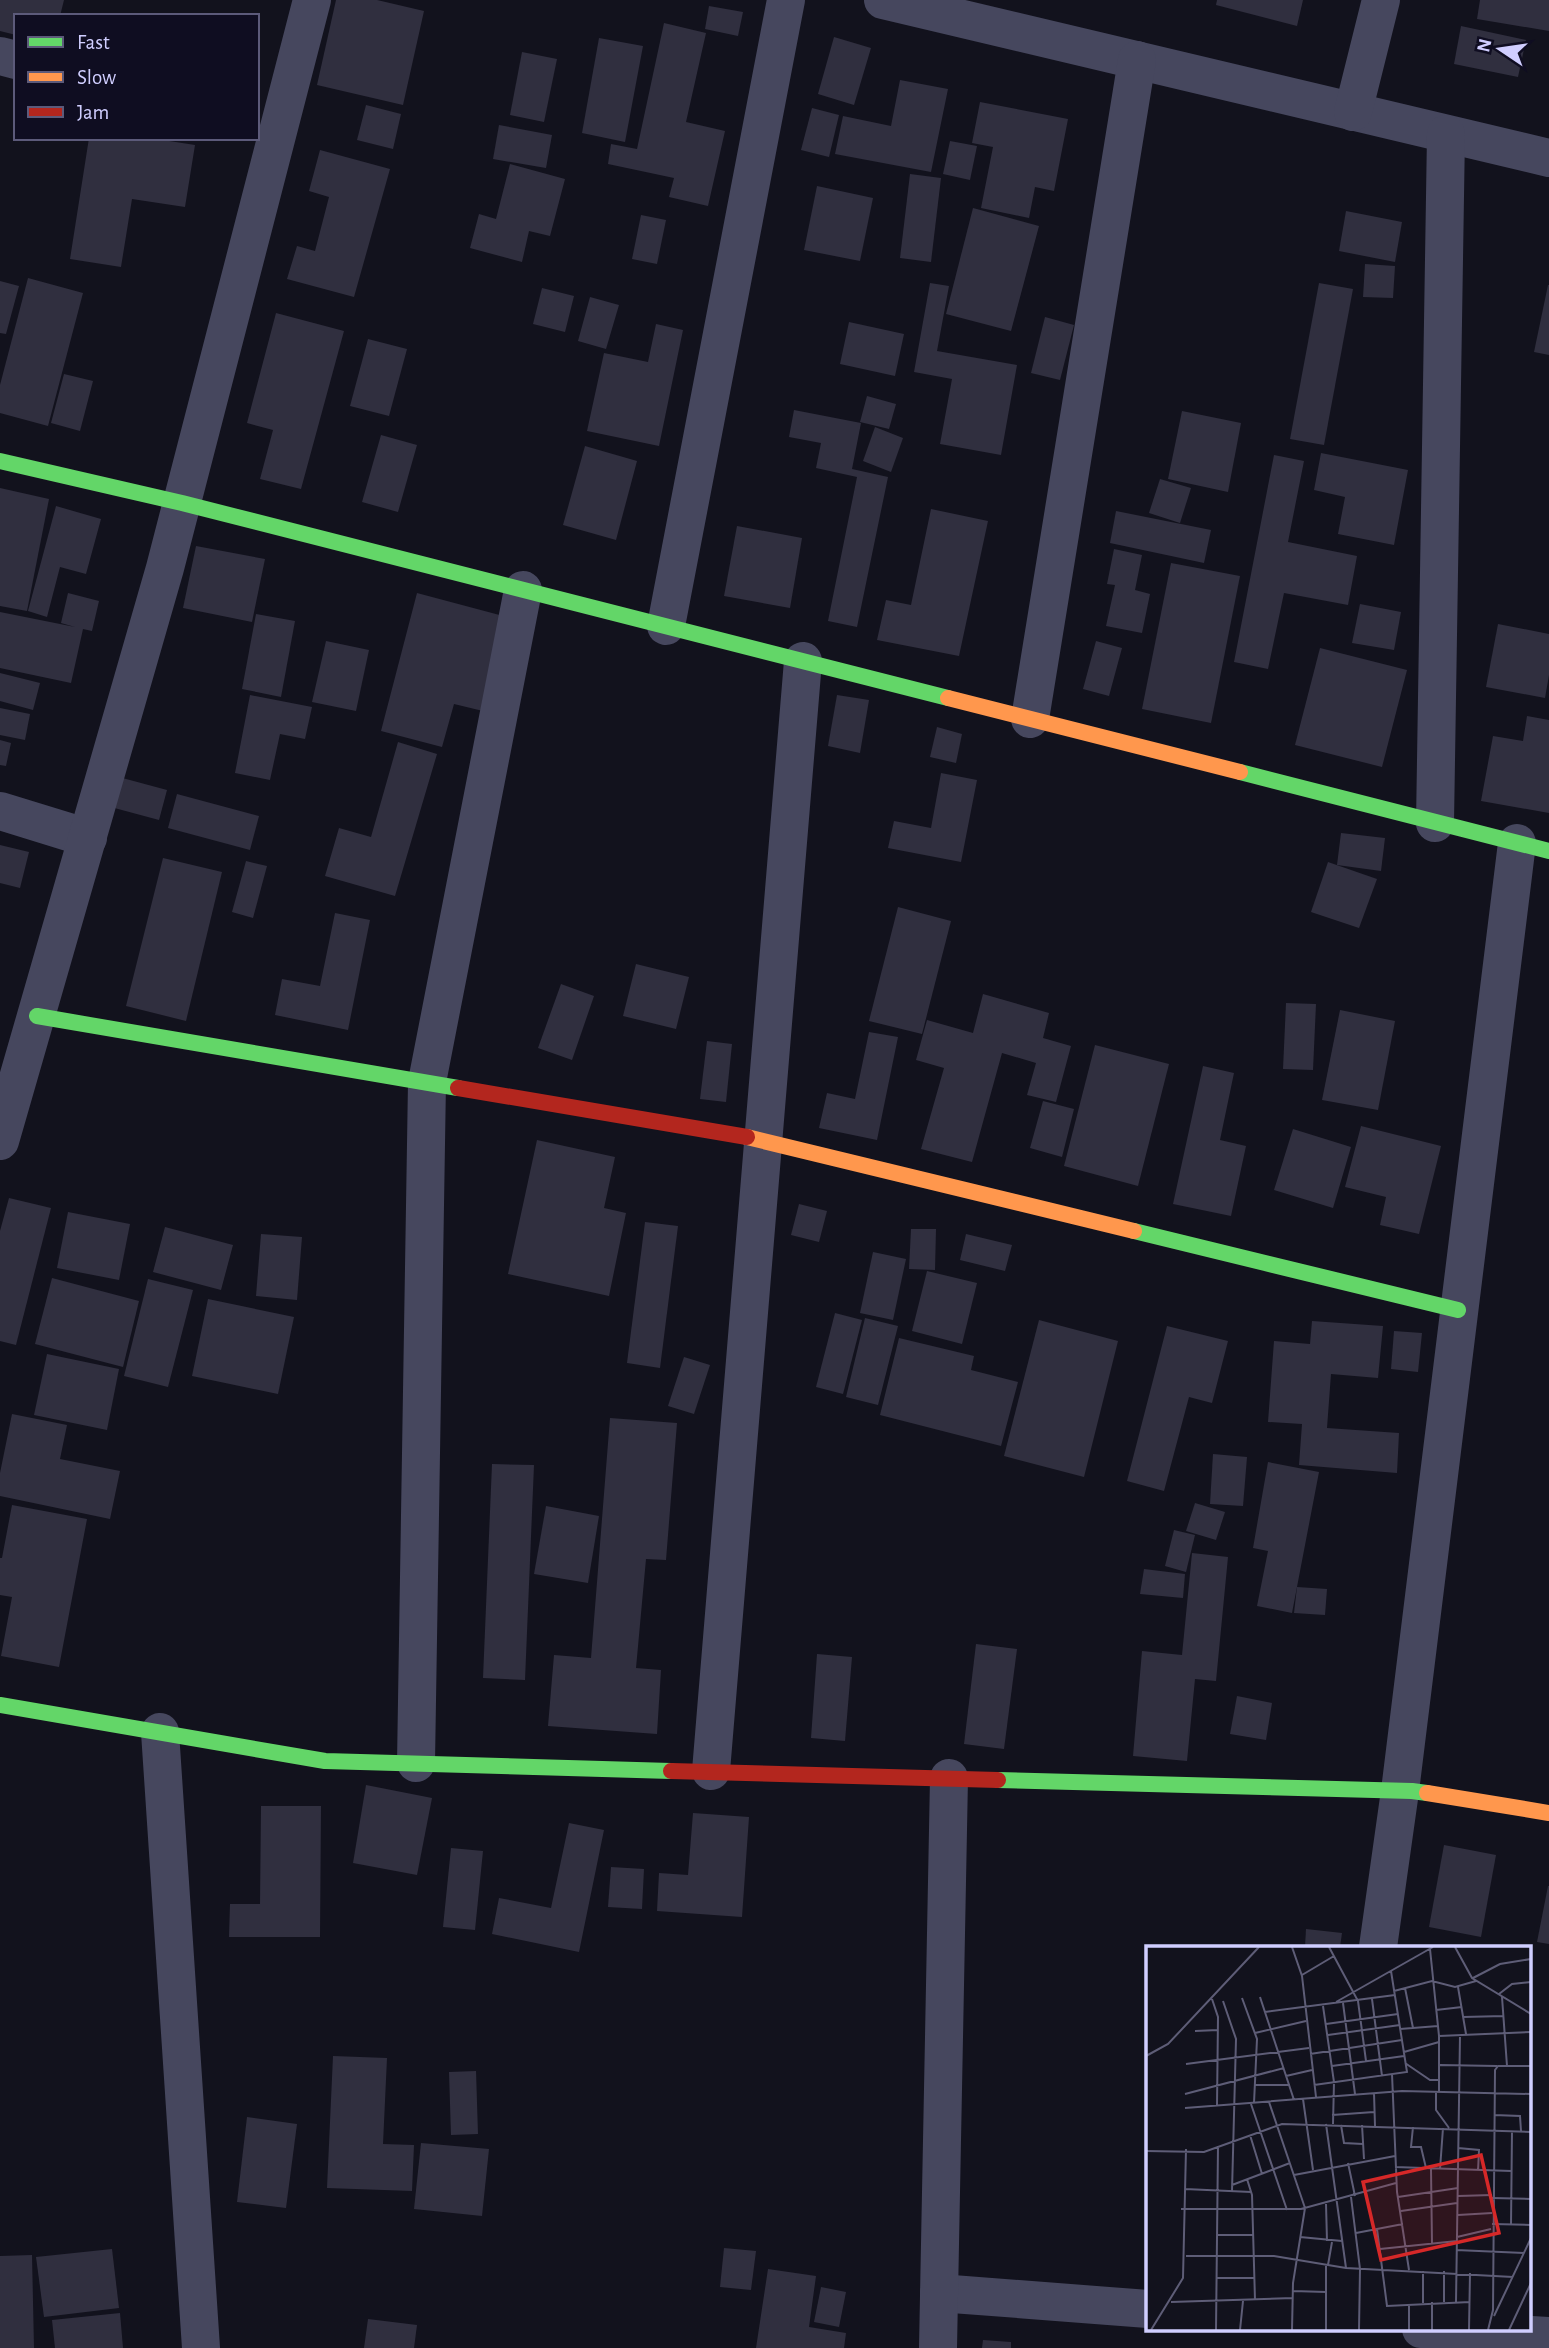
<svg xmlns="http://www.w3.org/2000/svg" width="1549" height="2348" viewBox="0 0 1549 2348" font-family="'Alegreya Sans',sans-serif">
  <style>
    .building { fill: #302f3f }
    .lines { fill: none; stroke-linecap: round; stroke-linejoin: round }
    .street { stroke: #46475e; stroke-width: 38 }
    .fast { stroke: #63d668; stroke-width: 16 }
    .slow { stroke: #ff974d; stroke-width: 16 }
    .jam { stroke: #b3261e; stroke-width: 16 }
    .inset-road { fill: none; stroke: #5e5d77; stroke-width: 2 }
    .view { fill: #d62828; fill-opacity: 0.15; stroke: #d62828; stroke-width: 3.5 }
    .inset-edge { fill: none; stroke: #d0ceff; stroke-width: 3.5 }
  </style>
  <rect width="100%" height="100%" fill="#12121d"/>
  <g class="building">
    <path d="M 0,0 L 64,0 L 60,16 L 16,16 L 16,35 L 0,31 Z"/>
    <path d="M 336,0 L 377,0 L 424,11 L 403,105 L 317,85 Z"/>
    <path d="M 1217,0 L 1303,0 L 1297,26 L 1216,5 Z"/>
    <path d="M 1480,0 L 1549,0 L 1549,31 L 1477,19 Z"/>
    <path d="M 709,6 L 743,12 L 738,36 L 705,29 Z"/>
    <path d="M 664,23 L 706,33 L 686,122 L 725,131 L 708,206 L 669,197 L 674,178 L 608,164 L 611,144 L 637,149 Z"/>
    <path d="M 1461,26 L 1526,40 L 1518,77 L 1454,64 Z"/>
    <path d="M 834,37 L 871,48 L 854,105 L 818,94 Z"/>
    <path d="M 599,38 L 643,46 L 625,142 L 582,133 Z"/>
    <path d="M 522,52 L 557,59 L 544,122 L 510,115 Z"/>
    <path d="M 900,80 L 948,89 L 931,172 L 835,154 L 843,116 L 891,126 Z"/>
    <path d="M 980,102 L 1068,119 L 1054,191 L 1035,187 L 1029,218 L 981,208 L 993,147 L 972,143 Z"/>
    <path d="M 366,105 L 401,114 L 393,149 L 357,140 Z"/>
    <path d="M 812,108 L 839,115 L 829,157 L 801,150 Z"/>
    <path d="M 499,125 L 552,135 L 546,168 L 493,159 Z"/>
    <path d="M 89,138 L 150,138 L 195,145 L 185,207 L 132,199 L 121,267 L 70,259 Z"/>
    <path d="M 950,141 L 977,146 L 970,180 L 943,174 Z"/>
    <path d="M 320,150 L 390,169 L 354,297 L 287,279 L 297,246 L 315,251 L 329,197 L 309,191 Z"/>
    <path d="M 510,164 L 565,179 L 550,236 L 529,231 L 522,262 L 470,248 L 479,214 L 496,219 Z"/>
    <path d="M 910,174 L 941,178 L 931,262 L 900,258 Z"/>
    <path d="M 817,186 L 873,198 L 860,261 L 804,250 Z"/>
    <path d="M 973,208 L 1039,226 L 1011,331 L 946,314 Z"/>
    <path d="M 1346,211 L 1402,222 L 1395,262 L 1339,251 Z"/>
    <path d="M 641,215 L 666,220 L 657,264 L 632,259 Z"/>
    <path d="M 1365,264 L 1395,266 L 1393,298 L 1363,297 Z"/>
    <path d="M 28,278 L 83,293 L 48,426 L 0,413 L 0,385 Z"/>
    <path d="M 0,281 L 19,286 L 6,334 L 0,333 Z"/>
    <path d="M 930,283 L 949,286 L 937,351 L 1017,365 L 1001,455 L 940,444 L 952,379 L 914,372 Z"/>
    <path d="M 1319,283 L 1353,289 L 1324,445 L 1290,439 Z"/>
    <path d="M 1548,285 L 1549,285 L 1549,355 L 1534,352 Z"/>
    <path d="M 542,288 L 574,296 L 565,332 L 533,324 Z"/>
    <path d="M 590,297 L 619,305 L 606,349 L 578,341 Z"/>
    <path d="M 276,313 L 344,331 L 301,489 L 260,479 L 273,430 L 247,423 Z"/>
    <path d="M 1045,317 L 1074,325 L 1060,380 L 1031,373 Z"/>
    <path d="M 849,322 L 904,334 L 895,376 L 840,364 Z"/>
    <path d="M 656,324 L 683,330 L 659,446 L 587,431 L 604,353 L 648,362 Z"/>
    <path d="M 368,339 L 407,349 L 389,416 L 350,406 Z"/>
    <path d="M 64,374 L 93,381 L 80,431 L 51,423 Z"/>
    <path d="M 867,396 L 896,404 L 889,429 L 860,422 Z"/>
    <path d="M 794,410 L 861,423 L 852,469 L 888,477 L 857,627 L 828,621 L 857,477 L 816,468 L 821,443 L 789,437 Z"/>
    <path d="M 1182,411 L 1241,423 L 1228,492 L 1168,479 Z"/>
    <path d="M 875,427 L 903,438 L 891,472 L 863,461 Z"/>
    <path d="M 381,435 L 417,445 L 398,512 L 362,502 Z"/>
    <path d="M 585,446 L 637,461 L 616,540 L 563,525 Z"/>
    <path d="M 1321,453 L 1408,470 L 1394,545 L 1338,534 L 1345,497 L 1314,490 Z"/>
    <path d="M 1274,455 L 1304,461 L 1288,542 L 1357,556 L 1348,605 L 1284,593 L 1268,669 L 1234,662 Z"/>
    <path d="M 1160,479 L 1191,488 L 1180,523 L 1149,513 Z"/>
    <path d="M 0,488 L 49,499 L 27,611 L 0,606 Z"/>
    <path d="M 56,506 L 101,519 L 86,574 L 60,567 L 47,617 L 28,611 Z"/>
    <path d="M 931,509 L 988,521 L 959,656 L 877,640 L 886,600 L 911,605 Z"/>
    <path d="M 1116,511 L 1211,530 L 1204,563 L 1110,543 Z"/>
    <path d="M 737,526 L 802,538 L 790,608 L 724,596 Z"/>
    <path d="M 196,546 L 265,559 L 252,622 L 183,608 Z"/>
    <path d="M 1114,549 L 1142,555 L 1135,590 L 1150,594 L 1142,633 L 1106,626 L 1115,585 L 1107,584 Z"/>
    <path d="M 1171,563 L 1240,576 L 1211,723 L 1142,709 Z"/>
    <path d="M 68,593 L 99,601 L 92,631 L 83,629 L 71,683 L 0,668 L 0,612 L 75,627 L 61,623 Z"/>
    <path d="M 417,593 L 507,617 L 483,711 L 454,704 L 442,747 L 381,731 Z"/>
    <path d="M 1360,604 L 1401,612 L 1394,650 L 1352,643 Z"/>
    <path d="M 256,614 L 295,621 L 281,697 L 242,689 Z"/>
    <path d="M 1498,624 L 1549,634 L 1549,675 L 1545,698 L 1486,687 Z"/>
    <path d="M 326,641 L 369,650 L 356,711 L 312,702 Z"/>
    <path d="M 1096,641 L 1122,648 L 1109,696 L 1083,689 Z"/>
    <path d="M 1320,648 L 1407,670 L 1382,767 L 1295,745 Z"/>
    <path d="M 0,673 L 40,683 L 33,710 L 0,701 Z"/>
    <path d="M 250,695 L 312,707 L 305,739 L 280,734 L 270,780 L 235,773 Z"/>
    <path d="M 837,695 L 869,700 L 860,753 L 828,746 Z"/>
    <path d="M 0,708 L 30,714 L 25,740 L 0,735 Z"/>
    <path d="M 1527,716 L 1549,720 L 1549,813 L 1481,801 L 1493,736 L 1523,741 Z"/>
    <path d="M 937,727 L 962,734 L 956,763 L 930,757 Z"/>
    <path d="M 0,740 L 11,743 L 6,766 L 0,765 Z"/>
    <path d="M 398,742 L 437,754 L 395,896 L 325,876 L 339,828 L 371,837 Z"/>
    <path d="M 941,773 L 977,780 L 961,862 L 888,848 L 894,821 L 931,828 Z"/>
    <path d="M 115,776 L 167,790 L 159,820 L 107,806 Z"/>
    <path d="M 177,794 L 259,816 L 250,850 L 168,828 Z"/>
    <path d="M 1341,833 L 1385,838 L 1381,871 L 1337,865 Z"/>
    <path d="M 0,845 L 29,852 L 20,888 L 0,883 Z"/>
    <path d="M 163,858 L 222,872 L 186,1021 L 126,1006 Z"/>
    <path d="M 246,861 L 267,866 L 253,918 L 232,912 Z"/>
    <path d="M 1328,862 L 1377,879 L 1359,928 L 1311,912 Z"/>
    <path d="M 898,907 L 951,921 L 922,1034 L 869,1021 Z"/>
    <path d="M 335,913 L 370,920 L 348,1030 L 275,1015 L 282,979 L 320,986 Z"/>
    <path d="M 636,964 L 689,977 L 676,1029 L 623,1016 Z"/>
    <path d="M 561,984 L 594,996 L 572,1060 L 538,1048 Z"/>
    <path d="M 983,994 L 1049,1013 L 1043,1038 L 1071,1046 L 1056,1102 L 1027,1095 L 1036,1063 L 1002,1053 L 972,1162 L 921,1149 L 944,1068 L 916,1060 L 927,1020 L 973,1033 Z"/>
    <path d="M 1286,1003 L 1316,1004 L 1313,1070 L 1283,1069 Z"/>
    <path d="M 1340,1010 L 1395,1021 L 1378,1110 L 1322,1100 Z"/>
    <path d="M 869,1032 L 898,1037 L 877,1140 L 819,1128 L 827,1093 L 855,1099 Z"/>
    <path d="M 707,1041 L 732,1044 L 726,1102 L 700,1099 Z"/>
    <path d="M 1095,1045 L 1169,1064 L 1138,1186 L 1064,1166 Z"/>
    <path d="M 1203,1066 L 1234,1073 L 1220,1140 L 1246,1146 L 1231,1216 L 1173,1204 Z"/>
    <path d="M 1043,1101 L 1074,1109 L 1062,1157 L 1030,1148 Z"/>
    <path d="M 1361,1126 L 1441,1146 L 1419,1234 L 1380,1225 L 1386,1197 L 1345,1187 Z"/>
    <path d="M 1293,1129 L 1351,1147 L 1333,1208 L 1274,1190 Z"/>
    <path d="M 537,1140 L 615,1157 L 604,1208 L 626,1213 L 609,1296 L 508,1274 Z"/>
    <path d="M 9,1198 L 51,1208 L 16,1345 L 0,1341 L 0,1231 Z"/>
    <path d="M 799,1204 L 827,1211 L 819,1242 L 791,1235 Z"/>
    <path d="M 68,1212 L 130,1224 L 119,1280 L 57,1268 Z"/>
    <path d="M 645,1222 L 678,1226 L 660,1368 L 627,1363 Z"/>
    <path d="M 165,1227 L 233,1245 L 221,1290 L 153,1272 Z"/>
    <path d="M 911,1229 L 936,1229 L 935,1270 L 909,1269 Z"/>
    <path d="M 261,1234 L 302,1237 L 297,1300 L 256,1296 Z"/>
    <path d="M 966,1234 L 1012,1245 L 1005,1271 L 960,1260 Z"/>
    <path d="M 873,1252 L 906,1259 L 893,1320 L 860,1313 Z"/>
    <path d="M 927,1271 L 977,1283 L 962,1344 L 912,1331 Z"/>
    <path d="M 52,1278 L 139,1301 L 123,1367 L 35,1344 Z"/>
    <path d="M 148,1279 L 193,1290 L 168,1387 L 124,1376 Z"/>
    <path d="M 208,1299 L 294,1317 L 278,1394 L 192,1376 Z"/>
    <path d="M 835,1313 L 862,1320 L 843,1394 L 816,1387 Z"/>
    <path d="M 865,1318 L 898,1326 L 878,1405 L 846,1397 Z"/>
    <path d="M 1039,1320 L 1118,1341 L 1084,1477 L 1004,1456 Z"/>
    <path d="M 1312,1321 L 1383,1326 L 1378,1378 L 1331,1374 L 1327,1428 L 1399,1433 L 1397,1473 L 1299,1465 L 1302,1424 L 1268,1422 L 1274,1341 L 1310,1344 Z"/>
    <path d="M 1167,1326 L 1228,1341 L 1212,1403 L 1189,1397 L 1164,1491 L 1127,1481 Z"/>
    <path d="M 1394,1331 L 1422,1333 L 1418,1372 L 1391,1369 Z"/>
    <path d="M 899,1338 L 974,1356 L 971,1370 L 1018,1382 L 1001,1446 L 880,1415 Z"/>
    <path d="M 47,1354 L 119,1369 L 107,1430 L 34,1415 Z"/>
    <path d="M 684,1357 L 710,1365 L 694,1414 L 668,1406 Z"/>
    <path d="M 12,1414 L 67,1425 L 60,1459 L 120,1471 L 110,1519 L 0,1496 L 0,1473 Z"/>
    <path d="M 610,1418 L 677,1423 L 666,1560 L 646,1559 L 636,1668 L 661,1670 L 657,1734 L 548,1726 L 554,1655 L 591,1658 Z"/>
    <path d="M 1213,1454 L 1247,1457 L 1243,1506 L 1210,1504 Z"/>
    <path d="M 1268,1462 L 1319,1472 L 1292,1613 L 1257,1606 L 1268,1551 L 1253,1548 Z"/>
    <path d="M 492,1464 L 534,1465 L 525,1680 L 483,1678 Z"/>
    <path d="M 1195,1503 L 1225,1512 L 1216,1540 L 1186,1531 Z"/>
    <path d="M 12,1505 L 87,1519 L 59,1667 L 1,1656 L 12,1597 L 0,1595 L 0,1558 L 2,1558 Z"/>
    <path d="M 546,1506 L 599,1516 L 588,1583 L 534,1574 Z"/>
    <path d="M 1174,1530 L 1195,1535 L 1186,1572 L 1165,1566 Z"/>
    <path d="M 1192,1553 L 1228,1557 L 1216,1681 L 1195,1679 L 1187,1761 L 1133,1756 L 1142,1651 L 1182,1655 Z"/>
    <path d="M 1144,1569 L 1185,1574 L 1183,1598 L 1140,1594 Z"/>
    <path d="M 1297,1587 L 1327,1589 L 1325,1615 L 1294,1613 Z"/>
    <path d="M 976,1644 L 1017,1649 L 1004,1749 L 964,1744 Z"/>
    <path d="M 817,1654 L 852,1657 L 845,1741 L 811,1738 Z"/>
    <path d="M 1237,1696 L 1272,1703 L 1266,1740 L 1230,1734 Z"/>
    <path d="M 366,1785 L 432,1798 L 417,1875 L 353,1863 Z"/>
    <path d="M 261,1806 L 321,1806 L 320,1937 L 229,1937 L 230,1904 L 260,1904 Z"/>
    <path d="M 693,1813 L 749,1817 L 742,1917 L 657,1911 L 659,1873 L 688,1875 Z"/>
    <path d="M 569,1823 L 604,1830 L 579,1952 L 492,1934 L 499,1898 L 551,1908 Z"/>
    <path d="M 1444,1845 L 1496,1855 L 1481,1937 L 1429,1927 Z"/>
    <path d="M 451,1848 L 483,1851 L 475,1930 L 443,1927 Z"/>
    <path d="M 611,1867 L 644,1869 L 642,1909 L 608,1907 Z"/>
    <path d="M 1548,1886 L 1549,1886 L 1549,1944 L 1537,1942 Z"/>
    <path d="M 1306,1929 L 1342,1933 L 1340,1947 L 1305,1947 Z"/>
    <path d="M 333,2056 L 387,2058 L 383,2144 L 414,2145 L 412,2191 L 327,2188 Z"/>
    <path d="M 476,2071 L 478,2134 L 451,2135 L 449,2072 Z"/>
    <path d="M 247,2117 L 297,2124 L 286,2208 L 237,2202 Z"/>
    <path d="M 421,2143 L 489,2149 L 482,2216 L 414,2209 Z"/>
    <path d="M 724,2248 L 756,2251 L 751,2290 L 720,2287 Z"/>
    <path d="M 112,2249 L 119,2308 L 44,2317 L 36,2257 Z"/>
    <path d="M 32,2255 L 34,2348 L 0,2348 L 0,2256 Z"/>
    <path d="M 768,2269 L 816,2276 L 809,2327 L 846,2333 L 844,2348 L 756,2348 Z"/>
    <path d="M 821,2287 L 846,2292 L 839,2327 L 814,2322 Z"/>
    <path d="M 120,2313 L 123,2348 L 55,2348 L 52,2320 Z"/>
    <path d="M 368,2319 L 417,2325 L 414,2348 L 364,2348 Z"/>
    <path d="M 983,2340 L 1011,2342 L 1011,2348 L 982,2348 Z"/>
  </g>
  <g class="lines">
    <g class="street">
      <path d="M 883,0 L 1549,158"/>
      <path d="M 0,56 L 16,60"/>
      <path d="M 1353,112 L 1381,0"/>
      <path d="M 666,626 L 786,0"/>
      <path d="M 1030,719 L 1137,60"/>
      <path d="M 0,811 L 88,838"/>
      <path d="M 1435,823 L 1446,134"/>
      <path d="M 0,1141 L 165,568 L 312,0"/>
      <path d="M 160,1732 L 201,2348"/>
      <path d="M 416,1763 L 427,1082 L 523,590"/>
      <path d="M 711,1771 L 803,661"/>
      <path d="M 1378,1947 L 1400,1791 L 1517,843"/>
      <path d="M 939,2293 L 1148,2309"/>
      <path d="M 1421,2329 L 1549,2336"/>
      <path d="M 938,2348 L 949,1778"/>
    </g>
    <g class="fast">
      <path d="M 0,461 L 182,503 L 948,698"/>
      <path d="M 1240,772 L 1549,851"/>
      <path d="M 37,1016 L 458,1088"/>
      <path d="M 1134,1231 L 1458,1310"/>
      <path d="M 0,1705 L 325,1761 L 671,1771"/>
      <path d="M 998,1780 L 1412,1791 L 1427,1793"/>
    </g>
    <g class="slow">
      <path d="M 948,698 L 1240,772"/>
      <path d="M 747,1137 L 1134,1231"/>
      <path d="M 1427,1793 L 1549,1813"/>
    </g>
    <g class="jam">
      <path d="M 458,1088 L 747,1137"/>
      <path d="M 671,1771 L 998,1780"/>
    </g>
  </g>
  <g transform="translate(1146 1946)">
    <rect width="385" height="385" fill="#12121d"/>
    <path class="inset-road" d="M 146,1 L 156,30 L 170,151M 183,1 L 212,55 L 220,115M 309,1 L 326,32 L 385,68M 284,3 L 293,90 L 293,146M 156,29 L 188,10M 327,32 L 354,18 L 385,13M 312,41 L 320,88M 259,42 L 267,82M 248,45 L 286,35 L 309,41 L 330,35M 353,48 L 366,38 L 385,36M 114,51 L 148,154M 356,51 L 361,120M 96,52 L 111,93 L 108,157M 66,53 L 72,71 L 71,160M 226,53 L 236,130M 77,55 L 90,93 L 86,245M 190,56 L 287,1M 197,57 L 209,148M 177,60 L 188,136 L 187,178M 290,64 L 316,61M 119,66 L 249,49M 317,71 L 358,70M 180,78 L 252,68M 254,83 L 292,80M 49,85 L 72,84M 109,87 L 160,75M 182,89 L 254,79M 293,90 L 385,86M 258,106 L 293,96M 164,108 L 256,94M 0,110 L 22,98 L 113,1M 259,117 L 284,134 L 293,134M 40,118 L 163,102M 294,119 L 351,120M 186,120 L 258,110M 246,128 L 251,246 L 263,324M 140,130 L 166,124M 109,139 L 144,139M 168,139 L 261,126 L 245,25M 290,146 L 290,164 L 303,182M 228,147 L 229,180M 39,148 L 138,122M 157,153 L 167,224M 123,156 L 159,262 L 147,337 L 146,384M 105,158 L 141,264M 39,162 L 256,145 L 385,148M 186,169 L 228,166M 348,169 L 374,170 L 375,185M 180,178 L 200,322M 195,179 L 198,197 L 217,198M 216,179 L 218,213M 267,181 L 265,201 L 275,201 L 280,222M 104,189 L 116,228M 312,202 L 333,204 L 332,225M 0,205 L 58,206 L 136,178 L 385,186M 202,217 L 209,250M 249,221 L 365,225M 285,223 L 286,298M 294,223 L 297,182M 148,229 L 249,210M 101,233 L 106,249 L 109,354M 86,239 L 144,217M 39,243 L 105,246M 312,250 L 346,249M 205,251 L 214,323 L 213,384M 252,251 L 312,242M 346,252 L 385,253M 180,258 L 181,295M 35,263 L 155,263 L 250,237M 255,265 L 311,257M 312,269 L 346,267M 346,278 L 385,279M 365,279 L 366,185M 231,283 L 241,360 L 324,356M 210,287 L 257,278M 71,289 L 107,289M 154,291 L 196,295M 311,291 L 345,283M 234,303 L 311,295M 310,304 L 378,307M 40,310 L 128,310 L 200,322 L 367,331M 180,319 L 180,384M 182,319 L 186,296M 298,325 L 298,356M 71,332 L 109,332M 147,345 L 180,346M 25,356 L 147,352M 310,356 L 314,89M 277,357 L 277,325M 348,370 L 385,292M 5,384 L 37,332 L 40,203M 70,384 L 72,200M 94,384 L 97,355M 263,384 L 263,358M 286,384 L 286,356M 323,384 L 324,327M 342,384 L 347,364 L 349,124 L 352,120 L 385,120M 363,384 L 385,337"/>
    <path class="view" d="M 335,209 L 353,287 L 235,314 L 217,236 Z"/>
    <rect width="385" height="385" class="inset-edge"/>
  </g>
  <rect x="14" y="14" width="245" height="126" fill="#0f0d21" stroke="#5c5a7a" stroke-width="2"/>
  <rect x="28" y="37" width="35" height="10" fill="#63d668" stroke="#5c5a7a" stroke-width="2"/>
  <text x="77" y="49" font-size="21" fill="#d0ceff">Fast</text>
  <rect x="28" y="72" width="35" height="10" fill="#ff974d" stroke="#5c5a7a" stroke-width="2"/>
  <text x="77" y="84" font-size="21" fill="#d0ceff">Slow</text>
  <rect x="28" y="107" width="35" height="10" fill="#b3261e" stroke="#5c5a7a" stroke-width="2"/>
  <text x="77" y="119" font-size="21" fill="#d0ceff">Jam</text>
  <g transform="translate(1500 49) rotate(283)" stroke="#0f0d21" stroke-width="5" paint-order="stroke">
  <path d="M0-5L12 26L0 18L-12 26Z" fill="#d0ceff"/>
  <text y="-10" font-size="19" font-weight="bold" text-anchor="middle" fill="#d0ceff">N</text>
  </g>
</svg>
